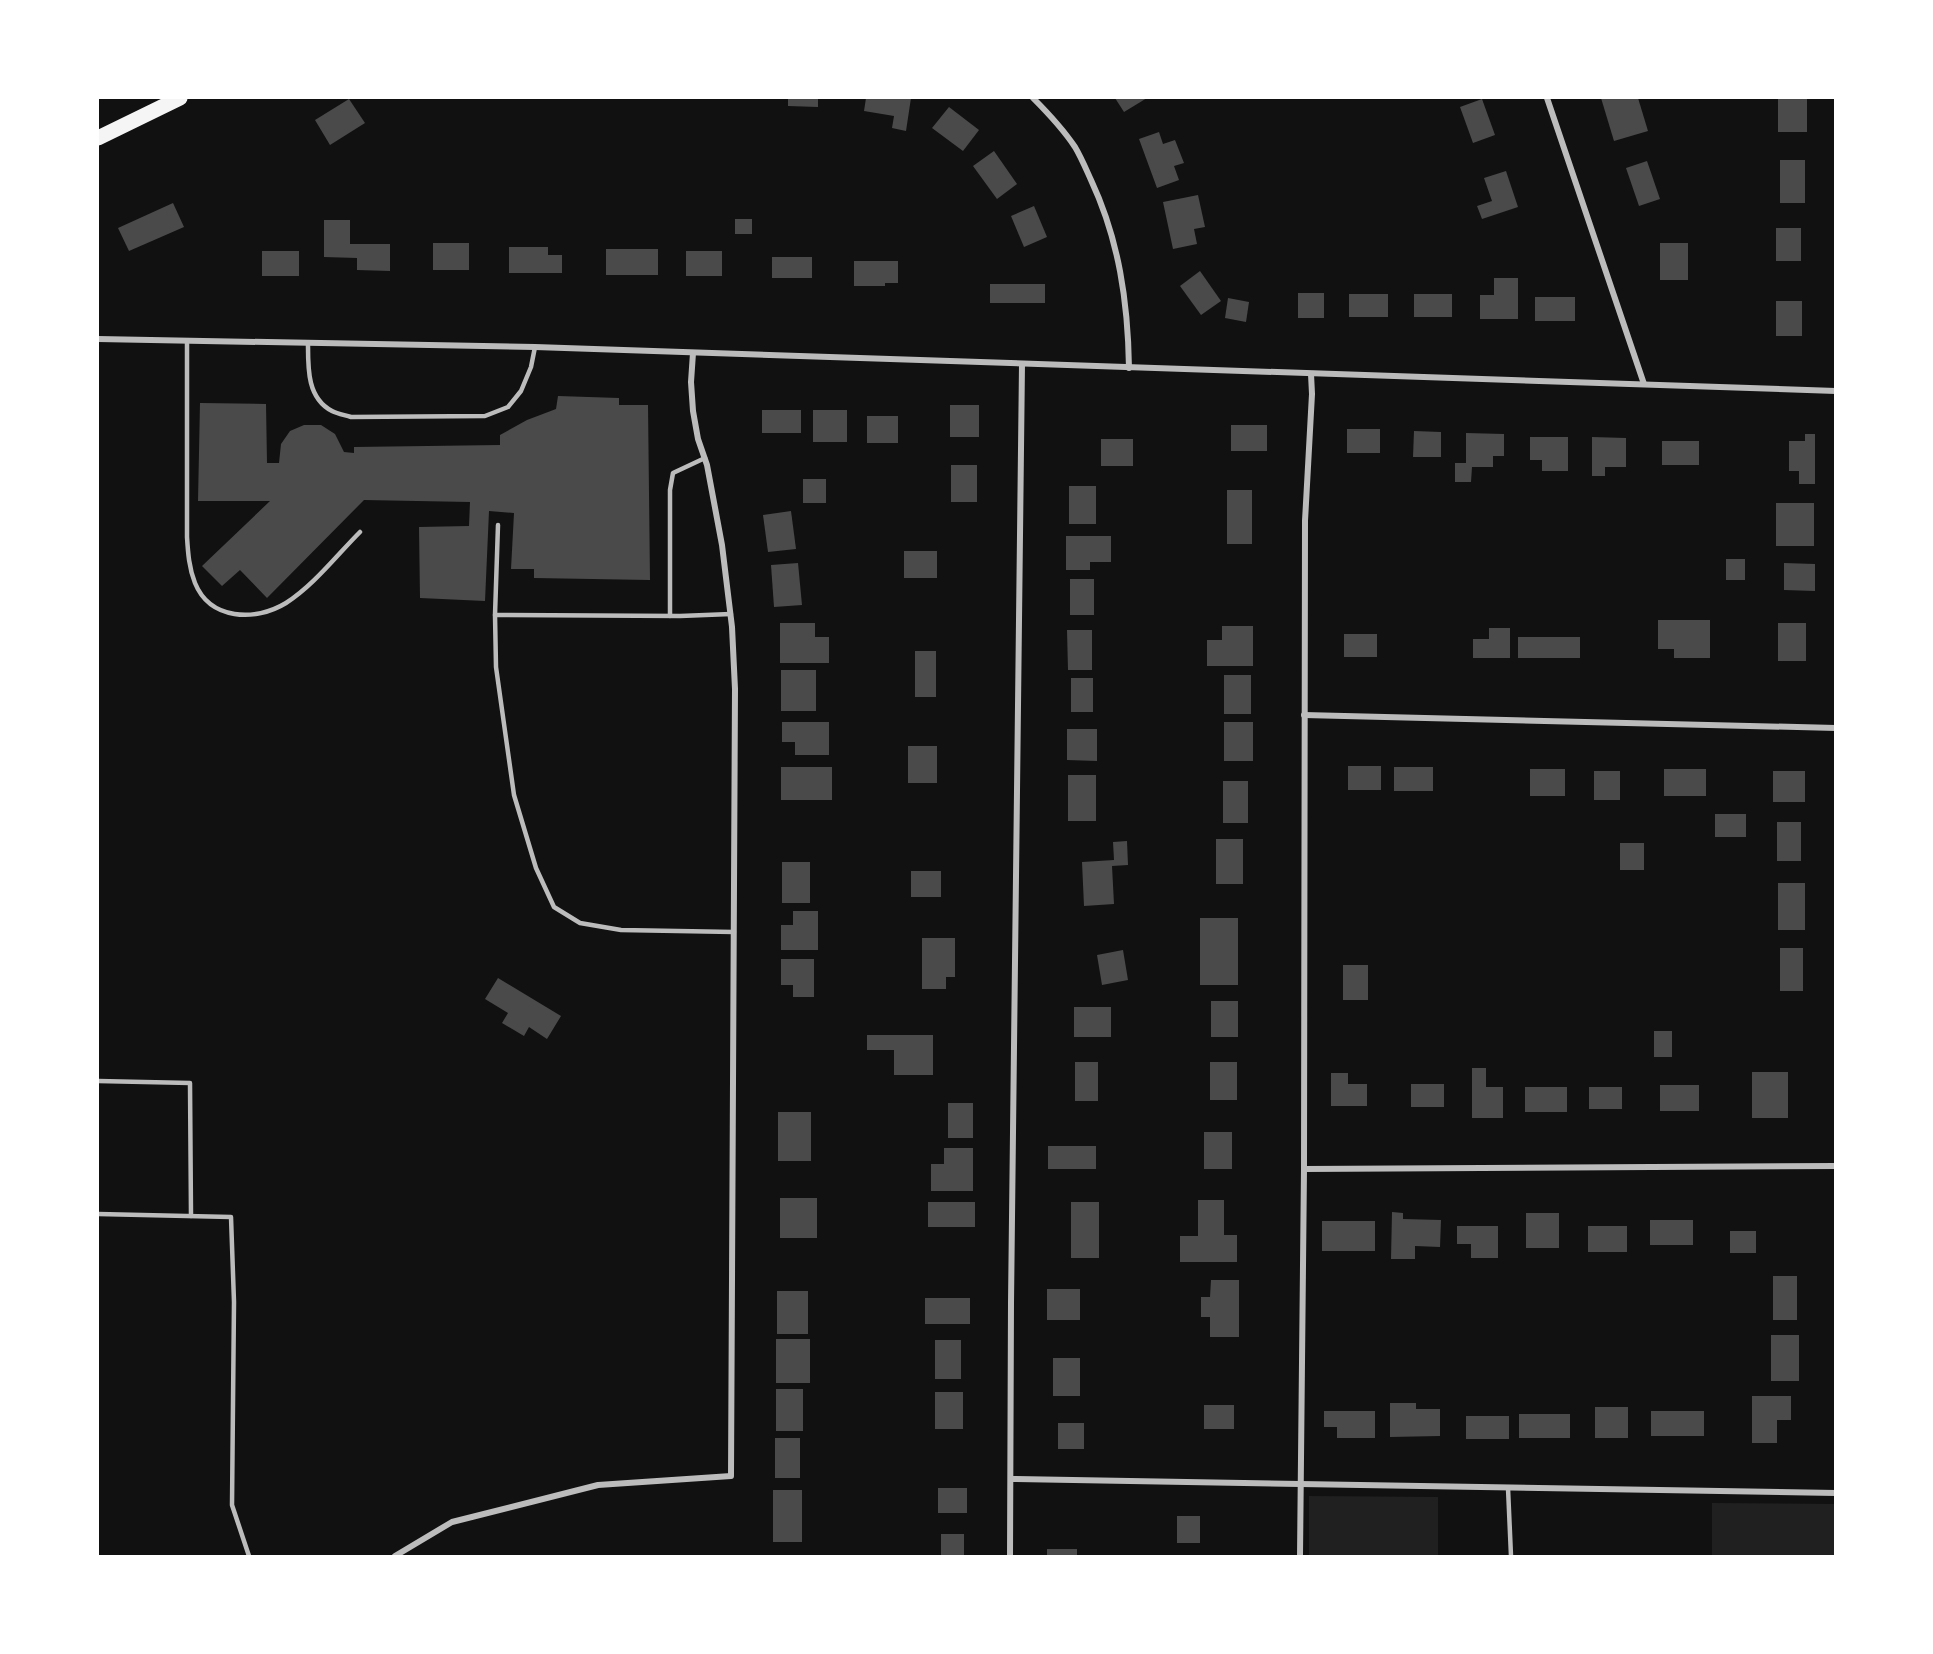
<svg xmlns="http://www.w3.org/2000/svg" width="1933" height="1654" viewBox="0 0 1933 1654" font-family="Commissioner,sans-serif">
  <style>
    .green { fill: #202020 }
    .building { fill: #4a4a4a }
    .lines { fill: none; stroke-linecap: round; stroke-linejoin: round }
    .service { stroke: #bcbcbc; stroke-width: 4.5 }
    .minor { stroke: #bcbcbc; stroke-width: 6 }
    .primary { stroke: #f5f5f5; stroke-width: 15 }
  </style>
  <rect width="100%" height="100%" fill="#111"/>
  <g class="green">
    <path d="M 1309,1496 L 1438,1497 L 1438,1556 L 1309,1556 Z"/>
    <path d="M 1712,1503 L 1835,1504 L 1835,1556 L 1712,1556 Z"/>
  </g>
  <g class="building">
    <path d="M 788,98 L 818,98 L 818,107 L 788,106 Z"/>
    <path d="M 866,98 L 911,98 L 906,131 L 892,128 L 894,116 L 864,111 Z"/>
    <path d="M 1115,98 L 1147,98 L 1124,112 Z"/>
    <path d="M 1601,98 L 1638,98 L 1648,131 L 1614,141 Z"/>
    <rect x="1778" y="98" width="29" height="34"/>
    <path d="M 349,99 L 365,123 L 330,145 L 315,120 Z"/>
    <path d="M 1482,99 L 1495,135 L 1473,143 L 1460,107 Z"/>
    <path d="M 949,107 L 979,130 L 963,151 L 932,128 Z"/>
    <path d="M 1159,132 L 1163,144 L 1175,140 L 1184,163 L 1174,166 L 1179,180 L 1157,188 L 1139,139 Z"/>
    <path d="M 994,151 L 1017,184 L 997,199 L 973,166 Z"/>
    <rect x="1780" y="160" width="25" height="43"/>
    <path d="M 1647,161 L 1660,199 L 1639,206 L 1626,168 Z"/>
    <path d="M 1506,171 L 1518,207 L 1482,219 L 1477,206 L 1492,201 L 1484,178 Z"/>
    <path d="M 1198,195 L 1205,227 L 1194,229 L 1197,244 L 1173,249 L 1163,202 Z"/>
    <path d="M 173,203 L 184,227 L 129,251 L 118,228 Z"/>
    <path d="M 1034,206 L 1047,237 L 1024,247 L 1011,216 Z"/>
    <rect x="735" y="219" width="17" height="15"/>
    <path d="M 324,220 L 350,220 L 350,244 L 390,244 L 390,271 L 357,270 L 357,258 L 324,257 Z"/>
    <rect x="1776" y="228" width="25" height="33"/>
    <rect x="433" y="243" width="36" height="27"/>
    <rect x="1660" y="243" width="28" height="37"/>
    <path d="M 509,247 L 548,247 L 548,255 L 562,255 L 562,273 L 509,273 Z"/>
    <rect x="606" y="249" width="52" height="26"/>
    <rect x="262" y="251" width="37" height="25"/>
    <rect x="686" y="251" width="36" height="25"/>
    <rect x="772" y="257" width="40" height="21"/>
    <path d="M 854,261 L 898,261 L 898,283 L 885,283 L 885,286 L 854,286 Z"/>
    <path d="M 1200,271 L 1221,301 L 1201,315 L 1180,286 Z"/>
    <path d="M 1494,278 L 1518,278 L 1518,319 L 1480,319 L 1480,295 L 1494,295 Z"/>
    <rect x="990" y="284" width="55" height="19"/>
    <rect x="1298" y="293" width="26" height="25"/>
    <rect x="1349" y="294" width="39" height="23"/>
    <rect x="1414" y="294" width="38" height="23"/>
    <rect x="1535" y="297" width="40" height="24"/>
    <path d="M 1228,298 L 1249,302 L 1246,322 L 1225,318 Z"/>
    <rect x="1776" y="301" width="26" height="35"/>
    <path d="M 558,396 L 619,398 L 619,405 L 648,405 L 650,580 L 534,578 L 534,569 L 511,569 L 514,513 L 489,511 L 485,601 L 420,598 L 419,527 L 469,526 L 470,502 L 364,500 L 267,598 L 240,570 L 222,586 L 202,566 L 270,501 L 198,501 L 200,403 L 266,404 L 267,463 L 279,463 L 281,444 L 290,431 L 304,425 L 321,425 L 335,434 L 344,452 L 354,453 L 354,447 L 500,445 L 500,435 L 527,420 L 556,409 Z"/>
    <rect x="950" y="405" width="29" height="32"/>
    <rect x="762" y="410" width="39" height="23"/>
    <rect x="813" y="410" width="34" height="32"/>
    <rect x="867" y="416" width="31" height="27"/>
    <rect x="1231" y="425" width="36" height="26"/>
    <rect x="1347" y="429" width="33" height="24"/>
    <path d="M 1414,431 L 1441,432 L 1441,457 L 1413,457 Z"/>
    <path d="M 1466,433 L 1504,434 L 1504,456 L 1493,456 L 1493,467 L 1472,467 L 1471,482 L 1455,482 L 1455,463 L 1466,463 Z"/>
    <path d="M 1805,434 L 1815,434 L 1815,484 L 1799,484 L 1799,471 L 1789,471 L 1789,441 L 1805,441 Z"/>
    <path d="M 1530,437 L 1568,437 L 1568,471 L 1542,471 L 1542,460 L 1530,460 Z"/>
    <path d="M 1592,437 L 1626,438 L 1626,467 L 1605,467 L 1605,476 L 1592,476 Z"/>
    <rect x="1101" y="439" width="32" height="27"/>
    <rect x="1662" y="441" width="37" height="24"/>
    <rect x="951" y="465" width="26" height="37"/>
    <rect x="803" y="479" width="23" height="24"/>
    <rect x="1069" y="486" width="27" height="38"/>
    <rect x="1227" y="490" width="25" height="54"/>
    <rect x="1776" y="503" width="38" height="43"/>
    <path d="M 791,511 L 796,549 L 768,552 L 763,515 Z"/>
    <path d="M 1066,536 L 1111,536 L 1111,562 L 1090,562 L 1090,570 L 1066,570 Z"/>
    <rect x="904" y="551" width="33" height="27"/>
    <rect x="1726" y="559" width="19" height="21"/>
    <path d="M 798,563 L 802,605 L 774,607 L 771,565 Z"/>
    <path d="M 1784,563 L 1815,564 L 1815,591 L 1784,590 Z"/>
    <rect x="1070" y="579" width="24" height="36"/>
    <path d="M 1658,620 L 1710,620 L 1710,658 L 1674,658 L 1674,649 L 1658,649 Z"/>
    <path d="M 780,623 L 815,623 L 815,637 L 829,637 L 829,663 L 780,663 Z"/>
    <rect x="1778" y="623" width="28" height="38"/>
    <path d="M 1222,626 L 1253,626 L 1253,666 L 1207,666 L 1207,640 L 1222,640 Z"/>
    <path d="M 1489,628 L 1510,628 L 1510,658 L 1473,658 L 1473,639 L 1489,639 Z"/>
    <path d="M 1067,630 L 1092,630 L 1092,670 L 1068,670 Z"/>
    <rect x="1344" y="634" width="33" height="23"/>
    <rect x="1518" y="637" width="62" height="21"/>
    <rect x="915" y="651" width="21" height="46"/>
    <rect x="781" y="670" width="35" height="41"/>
    <rect x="1224" y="675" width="27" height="39"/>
    <rect x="1071" y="678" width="22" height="34"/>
    <path d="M 782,722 L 829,722 L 829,755 L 795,755 L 795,742 L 782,742 Z"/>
    <rect x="1224" y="722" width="29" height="39"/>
    <path d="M 1067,729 L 1097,729 L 1097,761 L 1067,760 Z"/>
    <rect x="908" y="746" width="29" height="37"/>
    <rect x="1348" y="766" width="33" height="24"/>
    <rect x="781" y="767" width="51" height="33"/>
    <rect x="1394" y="767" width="39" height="24"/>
    <rect x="1530" y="769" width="35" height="27"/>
    <rect x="1664" y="769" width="42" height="27"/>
    <rect x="1594" y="771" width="26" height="29"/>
    <rect x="1773" y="771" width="32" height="31"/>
    <rect x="1068" y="775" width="28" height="46"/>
    <rect x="1223" y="781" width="25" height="42"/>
    <rect x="1715" y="814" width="31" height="23"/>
    <rect x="1777" y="822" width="24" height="39"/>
    <rect x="1216" y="839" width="27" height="45"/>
    <path d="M 1127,841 L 1128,865 L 1112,866 L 1114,904 L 1084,906 L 1082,862 L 1114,860 L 1113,842 Z"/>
    <rect x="1620" y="843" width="24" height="27"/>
    <rect x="782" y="862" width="28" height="41"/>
    <rect x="911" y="871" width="30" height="26"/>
    <rect x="1778" y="883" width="27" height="47"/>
    <path d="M 793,911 L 818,911 L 818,950 L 781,950 L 781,925 L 793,925 Z"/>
    <rect x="1200" y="918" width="38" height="67"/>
    <path d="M 922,938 L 955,938 L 955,977 L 946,977 L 946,989 L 922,989 Z"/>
    <rect x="1780" y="948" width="23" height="43"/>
    <path d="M 1123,950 L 1128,980 L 1102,985 L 1097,955 Z"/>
    <path d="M 781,959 L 814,959 L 814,997 L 793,997 L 793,985 L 781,985 Z"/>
    <rect x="1343" y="965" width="25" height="35"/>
    <path d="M 498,978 L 561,1016 L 547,1039 L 529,1027 L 524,1036 L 502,1023 L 508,1013 L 485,999 Z"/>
    <rect x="1211" y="1001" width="27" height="36"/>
    <rect x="1074" y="1007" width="37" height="30"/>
    <rect x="1654" y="1031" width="18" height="26"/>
    <path d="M 867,1035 L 933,1035 L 933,1075 L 894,1075 L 894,1050 L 867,1050 Z"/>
    <rect x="1075" y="1062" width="23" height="39"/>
    <rect x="1210" y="1062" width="27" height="38"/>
    <path d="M 1472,1068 L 1486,1068 L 1486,1087 L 1503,1087 L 1503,1118 L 1472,1118 Z"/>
    <rect x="1752" y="1072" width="36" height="46"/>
    <path d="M 1331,1073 L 1348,1073 L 1348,1084 L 1367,1084 L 1367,1106 L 1331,1106 Z"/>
    <rect x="1411" y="1084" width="33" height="23"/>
    <rect x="1660" y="1085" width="39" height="26"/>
    <rect x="1525" y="1087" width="42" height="25"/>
    <rect x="1589" y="1087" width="33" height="22"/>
    <rect x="948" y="1103" width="25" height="35"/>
    <rect x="778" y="1112" width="33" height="49"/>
    <rect x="1204" y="1132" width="28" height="37"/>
    <rect x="1048" y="1146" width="48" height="23"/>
    <path d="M 944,1148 L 973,1148 L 973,1191 L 931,1191 L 931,1164 L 944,1164 Z"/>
    <rect x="780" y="1198" width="37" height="40"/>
    <path d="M 1198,1200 L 1224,1200 L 1224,1235 L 1237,1235 L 1237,1262 L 1180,1262 L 1180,1236 L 1198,1236 Z"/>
    <rect x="928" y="1202" width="47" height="25"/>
    <rect x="1071" y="1202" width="28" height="56"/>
    <path d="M 1392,1212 L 1403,1213 L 1403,1219 L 1441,1220 L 1440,1247 L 1415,1246 L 1415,1259 L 1391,1259 Z"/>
    <rect x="1526" y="1213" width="33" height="35"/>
    <rect x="1650" y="1220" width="43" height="25"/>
    <rect x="1322" y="1221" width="53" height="30"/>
    <path d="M 1457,1226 L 1498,1226 L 1498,1258 L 1471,1258 L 1471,1244 L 1457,1244 Z"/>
    <rect x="1588" y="1226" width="39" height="26"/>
    <rect x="1730" y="1231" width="26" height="22"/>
    <rect x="1773" y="1276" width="24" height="44"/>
    <path d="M 1211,1280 L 1239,1280 L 1239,1337 L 1210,1337 L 1210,1317 L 1201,1317 L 1201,1297 L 1210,1297 Z"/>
    <rect x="1047" y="1289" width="33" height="31"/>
    <rect x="777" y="1291" width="31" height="43"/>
    <rect x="925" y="1298" width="45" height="26"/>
    <rect x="1771" y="1335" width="28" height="46"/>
    <rect x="776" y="1339" width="34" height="44"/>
    <rect x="935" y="1340" width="26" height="39"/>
    <rect x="1053" y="1358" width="27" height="38"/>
    <rect x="776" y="1389" width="27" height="42"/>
    <rect x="935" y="1392" width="28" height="37"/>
    <path d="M 1752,1396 L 1791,1396 L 1791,1420 L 1777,1420 L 1777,1443 L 1752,1443 Z"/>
    <path d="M 1390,1403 L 1416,1403 L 1416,1409 L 1440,1409 L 1440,1436 L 1390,1437 Z"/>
    <rect x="1204" y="1405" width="30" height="24"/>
    <rect x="1595" y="1407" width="33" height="31"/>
    <path d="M 1324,1411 L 1375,1411 L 1375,1438 L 1337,1438 L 1337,1427 L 1324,1427 Z"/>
    <rect x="1651" y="1411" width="53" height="25"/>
    <rect x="1519" y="1414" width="51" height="24"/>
    <rect x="1466" y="1416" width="43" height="23"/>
    <rect x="1058" y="1423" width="26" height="26"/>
    <rect x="775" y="1438" width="25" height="40"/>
    <rect x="938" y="1488" width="29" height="25"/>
    <rect x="773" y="1490" width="29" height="52"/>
    <rect x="1177" y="1516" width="23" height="27"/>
    <rect x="941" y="1534" width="23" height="22"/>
    <rect x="1047" y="1549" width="30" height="7"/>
  </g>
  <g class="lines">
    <g class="service">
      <path d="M 187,341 L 187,537 C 188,553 189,568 195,583 C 210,620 255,622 286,603 C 314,585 336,556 360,532"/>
      <path d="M 308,343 C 308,368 307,398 332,411 C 338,414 345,415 351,417 L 485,416 L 508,407 L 521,391 L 531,367 L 535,347"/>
      <path d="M 498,525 L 495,615 L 496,667 L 514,795 L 536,868 L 554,907 L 580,923 L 621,930 L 734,932"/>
      <path d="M 495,615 L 680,616 L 731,614"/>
      <path d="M 670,616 L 670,490 L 673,473 L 705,458"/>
      <path d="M 98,1081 L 190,1083 L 191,1216"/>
      <path d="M 98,1214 L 231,1217 L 234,1302 L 232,1505 L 249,1556"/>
      <path d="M 1508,1488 L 1511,1556"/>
    </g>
    <g class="minor">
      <path d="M 1033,98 C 1048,113 1063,129 1075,147 C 1081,157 1086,169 1091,180 C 1119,240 1128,302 1129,368"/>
      <path d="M 1547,98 L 1644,384"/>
      <path d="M 98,339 L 535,347 L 1836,391"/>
      <path d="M 1304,715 L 1836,728"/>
      <path d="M 1304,1169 L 1836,1166"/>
      <path d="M 1011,1479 L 1836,1493"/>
      <path d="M 395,1556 L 452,1522 L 598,1485 L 731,1476 L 735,689 L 732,627 L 722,545 L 707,465 L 698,439 L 693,411 L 691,382 L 693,353"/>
      <path d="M 1010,1556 L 1011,1303 L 1022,364"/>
      <path d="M 1300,1556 L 1304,1169 L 1305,521 L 1312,394 L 1311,374"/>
    </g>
    <path class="primary" d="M 98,138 L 180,98"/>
  </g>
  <rect width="1933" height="1654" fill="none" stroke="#ffffff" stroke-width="198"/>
</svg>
